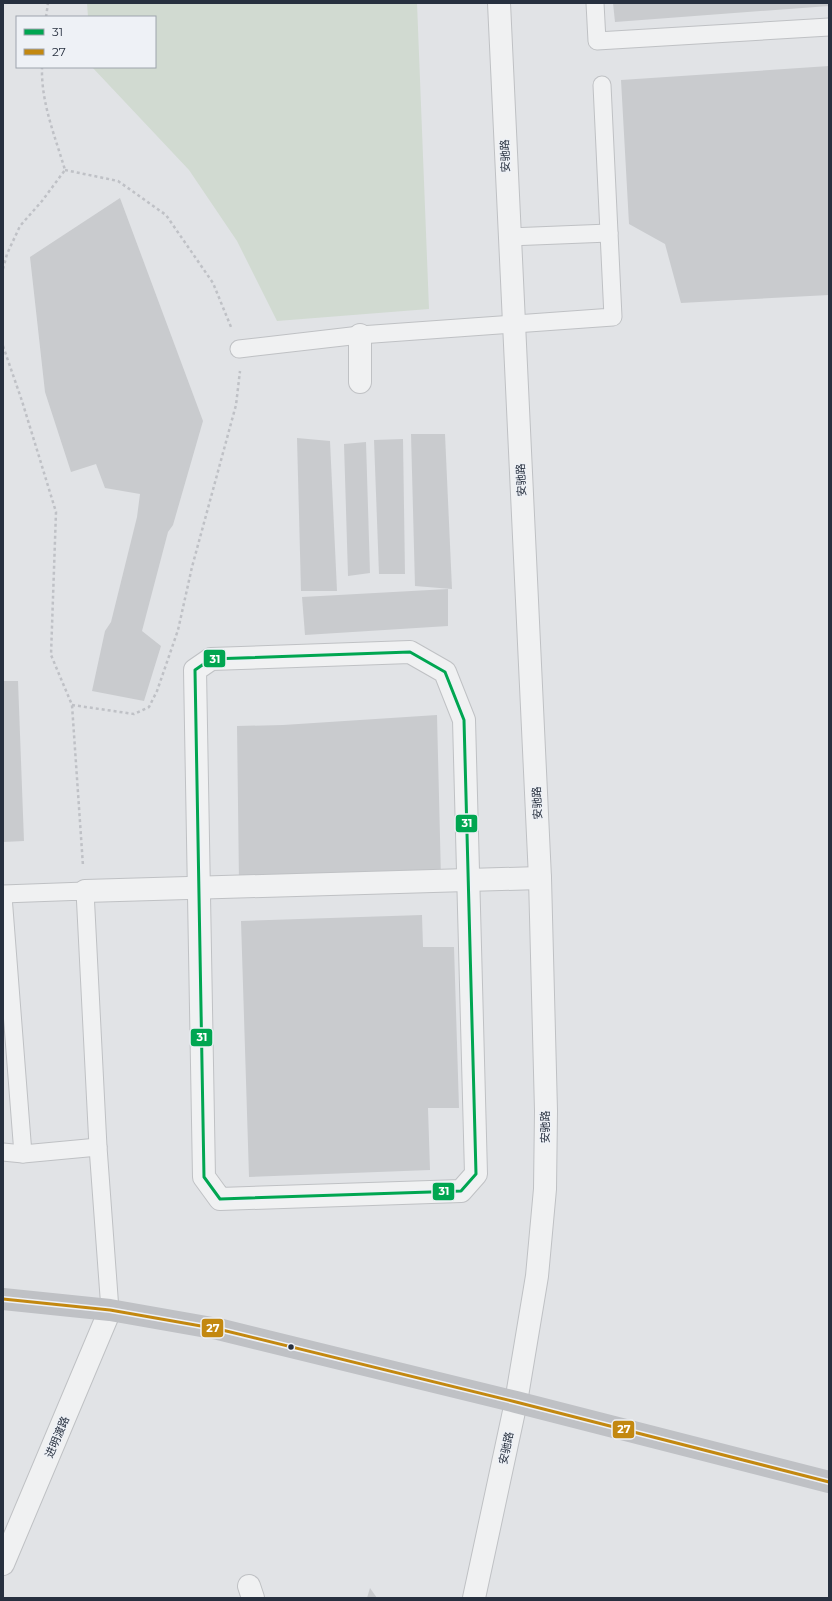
<svg xmlns="http://www.w3.org/2000/svg" width="832" height="1601" viewBox="0 0 832 1601" font-family="Montserrat,'Noto Sans SC',sans-serif">
  <style>
    .green { fill: #d1dad1 }
    .building { fill: #c9cbce }
    .lines { fill: none; stroke-linecap: round; stroke-linejoin: round }
    .service-casing { stroke: #bfc1c4; stroke-width: 19 }
    .minor-casing { stroke: #bfc1c4; stroke-width: 24 }
    .path { stroke: #bfc1c6; stroke-width: 2.5; stroke-dasharray: 3 3; stroke-linecap: butt }
    .service { stroke: #f0f1f2; stroke-width: 17 }
    .minor { stroke: #f0f1f2; stroke-width: 22 }
    .secondary { stroke: #bfc1c5; stroke-width: 22 }
    .bus-1-casing { stroke: #eef1f6; stroke-width: 6 }
    .bus-2-casing { stroke: #eef1f6; stroke-width: 6 }
    .bus-1 { stroke: #00a651; stroke-width: 3 }
    .bus-2 { stroke: #c38810; stroke-width: 3 }
    .bus-dot { fill: #27303f; stroke: #eef1f6; stroke-width: 1.5 }
    .labels { text-anchor: middle; stroke-width: 3; stroke-linejoin: round; paint-order: stroke }
    .street-label { font-size: 11px; fill: #27303f; stroke: #eef1f6 }
    .line-badge { stroke: #eef1f6; stroke-width: 1.5 }
    .badge-label { font-size: 11px; text-anchor: middle; font-weight: bold; fill: #fff }
  </style>
  <rect width="100%" height="100%" fill="#e1e3e6"/>
  <path class="green" d="M 87,3 L 417,3 L 429,309 L 277,321 L 237,241 L 189,170 L 92,67 L 155,67 L 155,17 L 88,17 Z"/>
  <g class="building">
    <path d="M 613,3 L 829,3 L 829,6 L 615,22 Z"/>
    <path d="M 829,66 L 829,295 L 681,303 L 665,244 L 629,224 L 621,80 Z"/>
    <path d="M 120,198 L 203,421 L 173,525 L 168,532 L 142,631 L 161,646 L 144,701 L 92,691 L 105,631 L 111,622 L 137,517 L 140,494 L 105,488 L 96,464 L 71,472 L 45,392 L 30,257 Z"/>
    <path d="M 411,434 L 445,434 L 452,589 L 415,586 Z"/>
    <path d="M 297,438 L 330,441 L 337,591 L 301,591 Z"/>
    <path d="M 403,439 L 405,574 L 379,574 L 374,440 Z"/>
    <path d="M 366,442 L 370,573 L 348,576 L 344,444 Z"/>
    <path d="M 448,589 L 448,626 L 305,635 L 302,597 Z"/>
    <path d="M 3,681 L 18,681 L 24,841 L 3,842 Z"/>
    <path d="M 437,715 L 441,878 L 239,882 L 237,726 L 283,725 Z"/>
    <path d="M 422,915 L 423,947 L 454,947 L 459,1108 L 428,1108 L 430,1170 L 249,1177 L 241,921 Z"/>
    <path d="M 370,1588 L 377,1598 L 367,1598 Z"/>
  </g>
  <g class="lines">
    <g class="service-casing">
      <g id="service">
        <path d="M 595,3 L 597,41 L 829,27"/>
        <path d="M 509,237 L 609,233"/>
        <path d="M 239,349 L 360,335 L 613,317 L 602,85"/>
        <path d="M 3,894 L 85,891 L 98,1147 L 110,1310"/>
        <path d="M 3,896 L 23,1154 L 98,1147"/>
        <path d="M 3,1152 L 23,1154"/>
      </g>
    </g>
    <g class="minor-casing">
      <g id="minor">
        <path d="M 360,335 L 360,382"/>
        <path d="M 410,652 L 445,672 L 464,720 L 476,1174 L 461,1191 L 220,1199 L 204,1177 L 195,670 L 211,659 Z"/>
        <path d="M 85,891 L 540,878"/>
        <path d="M 3,1564 L 110,1310"/>
        <path d="M 249,1586 L 253,1598"/>
        <path d="M 474,1598 L 516,1402 L 537,1276 L 545,1189 L 546,1111 L 540,878 L 499,3"/>
      </g>
    </g>
    <g class="path">
      <path d="M 46,17 L 48,3"/>
      <path d="M 65,170 L 118,181 L 166,215 L 213,283 L 231,327"/>
      <path d="M 3,269 L 7,254 L 20,226 L 42,201 L 65,170 C 55,136 41,103 42,67"/>
      <path d="M 3,346 L 22,401 L 56,512 L 51,655 L 72,705 L 83,866"/>
      <path d="M 72,705 L 134,714 L 149,707 L 157,691 L 178,630 L 192,567 L 236,405 L 240,371"/>
    </g>
    <use href="#service" class="service"/>
    <use href="#minor" class="minor"/>
    <path class="secondary" d="M 3,1299 L 110,1310 L 218,1329 L 516,1402 L 829,1482"/>
    <g class="bus-1-casing">
      <path id="bus-1" d="M 410,652 L 445,672 L 464,720 L 476,1174 L 461,1191 L 220,1199 L 204,1177 L 195,670 L 211,659 Z"/>
    </g>
    <g class="bus-2-casing">
      <path id="bus-2" d="M 3,1299 L 110,1310 L 218,1329 L 516,1402 L 829,1482"/>
    </g>
    <use href="#bus-1" class="bus-1"/>
    <use href="#bus-2" class="bus-2"/>
  </g>
  <circle class="bus-dot" cx="291" cy="1347" r="3.5"/>
  <g class="labels">
    <g class="street-label">
      <text transform="translate(505 156) rotate(-92)" y="4">安驰路</text>
      <text transform="translate(521 480) rotate(-93)" y="4">安驰路</text>
      <text transform="translate(537 803) rotate(-93)" y="4">安驰路</text>
      <text transform="translate(545 1127) rotate(-90)" y="4">安驰路</text>
      <text transform="translate(57 1437) rotate(-67)" y="4">进明渡路</text>
      <text transform="translate(506 1448) rotate(-78)" y="4">安驰路</text>
    </g>
  </g>
  <g class="line-badge">
    <rect x="203" y="649" width="23" height="19" rx="4" fill="#00a651"/>
    <rect x="455" y="814" width="23" height="19" rx="4" fill="#00a651"/>
    <rect x="190" y="1028" width="23" height="19" rx="4" fill="#00a651"/>
    <rect x="432" y="1182" width="23" height="19" rx="4" fill="#00a651"/>
    <rect x="201" y="1318" width="23" height="20" rx="4" fill="#c38810"/>
    <rect x="612" y="1420" width="23" height="19" rx="4" fill="#c38810"/>
  </g>
  <g class="badge-label">
    <text x="215" y="663">31</text>
    <text x="467" y="827">31</text>
    <text x="202" y="1041">31</text>
    <text x="444" y="1195">31</text>
    <text x="213" y="1332">27</text>
    <text x="624" y="1433">27</text>
  </g>
  <rect width="832" height="1601" fill="none" stroke="#27303f" stroke-width="8"/>
  <rect x="16" y="16" width="140" height="52" fill="#eef1f6" stroke="#9ea4ad"/>
  <rect x="24" y="29" width="20" height="6" fill="#00a651" stroke="#9ea4ad"/>
  <text x="52" y="36" font-size="12" fill="#27303f">31</text>
  <rect x="24" y="49" width="20" height="6" fill="#c38810" stroke="#9ea4ad"/>
  <text x="52" y="56" font-size="12" fill="#27303f">27</text>
</svg>
